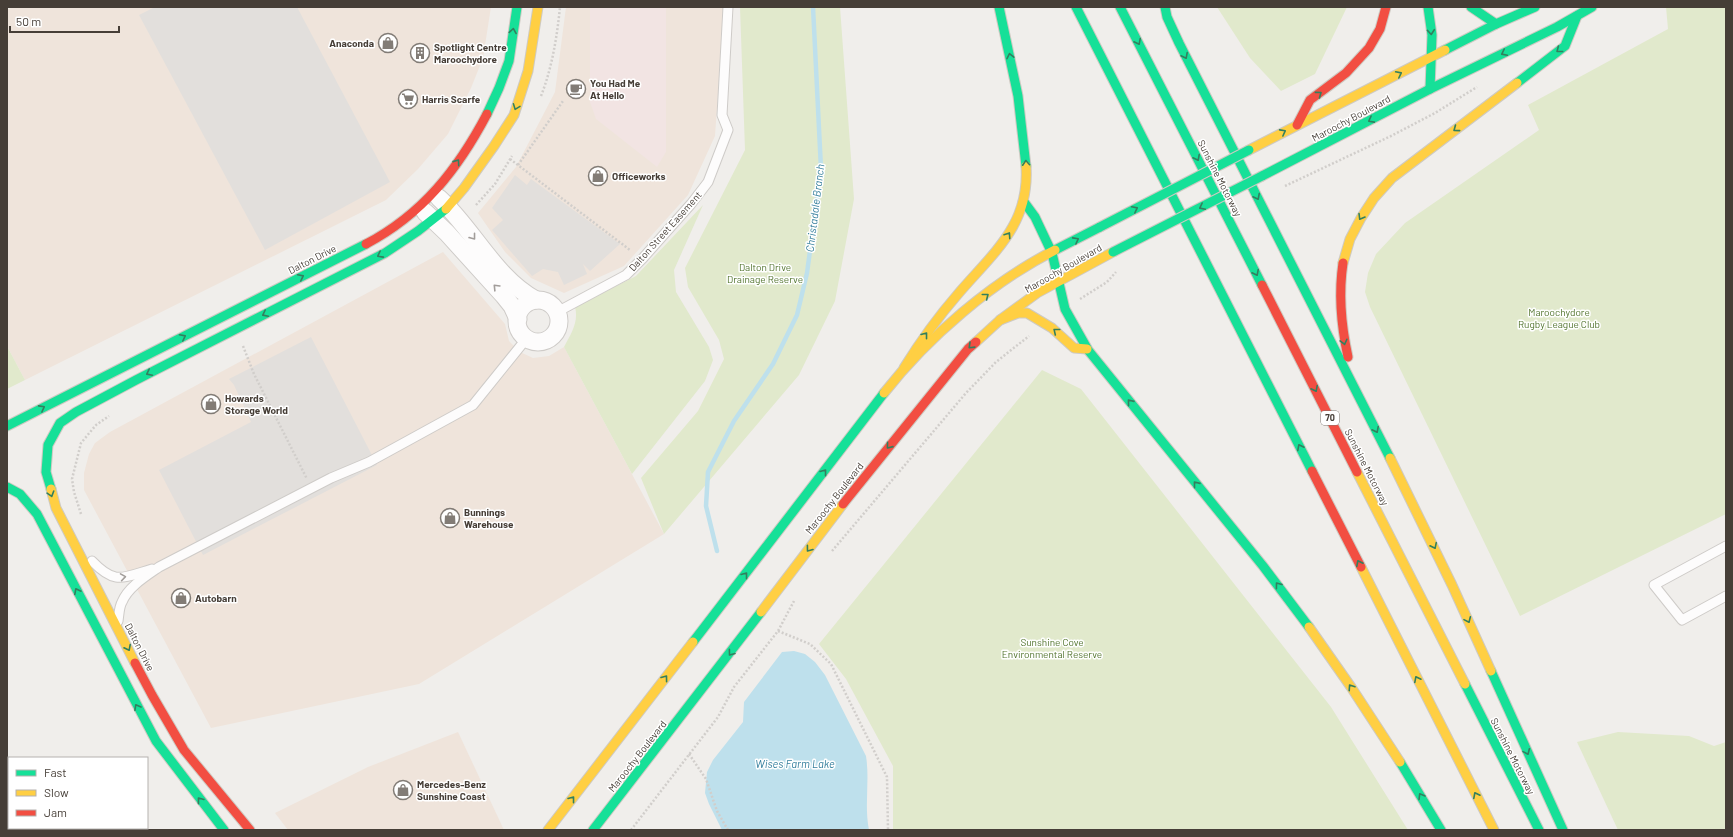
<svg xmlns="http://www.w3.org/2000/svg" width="1733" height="837" viewBox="0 0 1733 837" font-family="Barlow,sans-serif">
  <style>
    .commercial { fill: #efe4db }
    .medical { fill: #f2e4e3 }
    .green { fill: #e1e9cc }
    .parking { fill: #e2dfdc }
    .water { fill: #bee0ec }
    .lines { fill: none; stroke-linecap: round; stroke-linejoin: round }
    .stream { stroke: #bee0ec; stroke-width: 4.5 }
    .lane-casing { stroke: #cecbc8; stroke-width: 11 }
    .street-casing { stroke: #cecbc8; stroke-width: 19 }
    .fast-casing { stroke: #cecac2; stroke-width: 11 }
    .slow-casing { stroke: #cecac2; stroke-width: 11 }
    .jam-casing { stroke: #cecac2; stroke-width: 11 }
    .path { stroke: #d1cecb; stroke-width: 2.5; stroke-dasharray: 2 2; stroke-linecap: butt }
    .lane { stroke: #fdfcfc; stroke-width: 9 }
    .street { stroke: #fdfcfc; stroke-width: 17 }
    .fast { stroke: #16e098; stroke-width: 9 }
    .slow { stroke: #ffcf43; stroke-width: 9 }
    .jam { stroke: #f24e42; stroke-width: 9 }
    .fast-bridge-casing { stroke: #cecac2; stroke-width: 11; stroke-linecap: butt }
    .fast-bridge { stroke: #16e098; stroke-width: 9 }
    .oneway { stroke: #337f5e }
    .oneway2 { stroke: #a29d9a }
    .labels { text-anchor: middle; stroke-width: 3; stroke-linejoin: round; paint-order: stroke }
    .shield { fill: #fff; stroke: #7e7873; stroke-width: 1 }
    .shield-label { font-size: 9px; font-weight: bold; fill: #463e37 }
    .poi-label { font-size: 10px; font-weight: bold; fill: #463e37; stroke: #fff; text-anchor: start }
    .street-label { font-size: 10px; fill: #463e37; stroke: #fff }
    .park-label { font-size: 10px; fill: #52742e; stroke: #fff }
    .water-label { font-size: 11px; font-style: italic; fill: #337e9c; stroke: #fff }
  </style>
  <rect width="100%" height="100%" fill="#f0eeeb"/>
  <g class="commercial">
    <path d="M 13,7 L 491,7 L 483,58 L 471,88 L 448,134 L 418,169 L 386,200 L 25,380 L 7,346 L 7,10 Z"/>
    <path d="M 566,7 L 724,7 L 715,136 L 688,195 L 624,266 L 564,293 L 531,278 L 505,252 L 478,213 L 516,167 L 555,92 Z"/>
    <path d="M 443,252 L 505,324 L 509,341 L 520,352 L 533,358 L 549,356 L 564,347 L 664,534 L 419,684 L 211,728 L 84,490 L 84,473 L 89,454 L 95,443 L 110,432 Z"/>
    <path d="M 458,732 L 504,830 L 288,830 L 275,813 L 368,767 Z"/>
  </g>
  <path class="medical" d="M 590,7 L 666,7 L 666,152 L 657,167 L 596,119 L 590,102 Z"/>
  <g class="green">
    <path d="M 740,7 L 840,7 L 854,199 L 835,301 L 799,375 L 664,534 L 641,478 L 698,411 L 724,359 L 719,340 L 688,287 L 685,268 L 745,150 Z"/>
    <path d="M 1217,7 L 1347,7 L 1315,74 L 1281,91 L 1250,58 Z"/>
    <path d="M 1666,7 L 1726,7 L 1726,514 L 1520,616 L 1370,307 L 1365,292 L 1368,273 L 1376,254 L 1405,223 L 1539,130 L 1528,105 L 1668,29 Z"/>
    <path d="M 703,205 L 674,270 L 676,292 L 709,347 L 713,360 L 705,381 L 632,474 L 564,347 C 571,334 579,322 575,307 L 636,276 Z"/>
    <path d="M 7,346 L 25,380 L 7,389 Z"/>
    <path d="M 1042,370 L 1081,389 L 1331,707 L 1408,830 L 893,830 L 893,766 L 846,679 L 819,644 Z"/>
    <path d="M 1618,732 L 1689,736 L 1714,746 L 1726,742 L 1726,830 L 1618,830 L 1577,742 Z"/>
  </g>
  <g class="parking">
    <path d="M 155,7 L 297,7 L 390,182 L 265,250 L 139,15 Z"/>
    <path d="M 515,175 L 527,185 L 531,179 L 620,244 L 590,271 L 583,264 L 587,274 L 564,285 L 558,272 L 543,269 L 532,276 L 492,230 L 503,220 L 492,208 Z"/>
    <path d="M 311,337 L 377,465 L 203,555 L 159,470 L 251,422 L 234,385 L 229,379 Z"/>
  </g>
  <path class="water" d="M 794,651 L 805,654 L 815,662 L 825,675 L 866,756 C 870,781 864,805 869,830 L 722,830 L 709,804 L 705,793 L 707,772 L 713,760 L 743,722 L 744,702 L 782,652 Z"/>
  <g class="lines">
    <path class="stream" d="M 717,551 L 706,506 L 708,472 L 734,421 L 773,364 L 797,315 L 807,273 L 821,169 L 813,7"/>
    <g class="lane-casing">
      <g id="lane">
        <path d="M 557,312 L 626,275 L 643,258 L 691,204 L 708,182 L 728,130 L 722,115 L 728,7"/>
        <path d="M 1726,546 L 1654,585 L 1682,620 L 1726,596"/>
        <path d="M 92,561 C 115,585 122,578 152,569"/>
        <path d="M 118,621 C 119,615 119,607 122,602 C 128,587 146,576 159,567 L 331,478 L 369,462 L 473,405 L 527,338"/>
      </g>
    </g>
    <g class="street-casing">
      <g id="street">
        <path d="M 439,198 C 473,229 495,278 536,300"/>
        <path d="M 425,212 L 447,233 L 504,296 L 512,306 L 518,319"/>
        <circle cx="538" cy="321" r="21"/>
      </g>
    </g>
    <g class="fast-casing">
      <g id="fast">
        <path d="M 999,7 L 1018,96 L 1026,166"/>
        <path d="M 1076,7 L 1312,471"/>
        <path d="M 1120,7 L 1262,285"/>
        <path d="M 1165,7 L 1167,17 L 1179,43 L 1390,458"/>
        <path d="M 1428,7 L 1432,35 L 1430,89"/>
        <path d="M 1471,7 L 1496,24"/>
        <path d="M 1445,50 L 1496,24 L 1535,7"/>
        <path d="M 1517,83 L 1565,46 L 1577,16"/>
        <path d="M 487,114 L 499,88 L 509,61 L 517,7"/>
        <path d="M 1262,176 L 1430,89 L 1557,27 L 1592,7"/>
        <path d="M 1024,202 L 1035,217 L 1052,253 L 1065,309 L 1088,350 L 1263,566 L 1309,627"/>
        <path d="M 1055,250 L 1100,227"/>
        <path d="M 7,426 L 366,244"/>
        <path d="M 7,487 L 20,494 L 37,514 L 156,741 L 224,830"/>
        <path d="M 51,489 L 46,472 L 48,445 L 60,423 L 76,412 L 136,380 L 385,253 L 418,231 L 446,209"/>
        <path d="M 693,642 L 884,393"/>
        <path d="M 1491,671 L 1563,830"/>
        <path d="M 1465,684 L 1539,830"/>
        <path d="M 1400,762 L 1441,830"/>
        <path d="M 593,830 L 761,612"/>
      </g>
    </g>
    <g class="slow-casing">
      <g id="slow">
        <path d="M 1249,150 L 1445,50"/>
        <path d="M 446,209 L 464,188 L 494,146 L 514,115 L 528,71 L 538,7"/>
        <path d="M 1343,263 L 1350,239 L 1361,218 L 1374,198 L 1392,178 L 1517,83"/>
        <path d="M 1000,320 L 1018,313 L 1027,313 L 1052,328 L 1074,348 L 1087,349"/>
        <path d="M 976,342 L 1000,320 L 1037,293 L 1113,252"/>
        <path d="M 904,368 C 920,342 938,317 958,294 C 993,253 1030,225 1026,166"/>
        <path d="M 884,393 C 928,337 992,282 1055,250"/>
        <path d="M 1390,458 L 1452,585 L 1491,671"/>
        <path d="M 1357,472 L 1465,684"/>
        <path d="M 51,489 L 56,508 L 135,663"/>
        <path d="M 1361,567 L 1494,830"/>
        <path d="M 761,612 L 843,504"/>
        <path d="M 1309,627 L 1351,687 L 1400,762"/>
        <path d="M 548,830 L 693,642"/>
      </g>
    </g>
    <g class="jam-casing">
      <g id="jam">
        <path d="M 1297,125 L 1310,100 L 1346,73 L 1369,48 L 1380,29 L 1386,7"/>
        <path d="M 366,244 C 423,214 458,169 487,114"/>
        <path d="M 1343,263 C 1338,296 1341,325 1348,357"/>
        <path d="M 1262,285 L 1357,472"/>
        <path d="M 1312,471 L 1361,567"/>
        <path d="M 843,504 L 968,349 L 976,342"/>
        <path d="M 135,663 L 152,695 L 184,750 L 250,830"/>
      </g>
    </g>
    <g class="path">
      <path d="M 541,96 C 552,68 557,37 560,7"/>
      <path d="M 510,159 L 630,250"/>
      <path d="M 518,165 L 563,101"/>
      <path d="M 1285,186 L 1391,136 L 1435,113 L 1477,87"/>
      <path d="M 476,205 L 495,184 L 512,156"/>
      <path d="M 1080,299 L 1107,282 L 1116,272"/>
      <path d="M 243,346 L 254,374 L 307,479"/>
      <path d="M 81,514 L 74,492 L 72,479 L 81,443 L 96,425 L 109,416"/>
      <path d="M 832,551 L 966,393 L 996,362 L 1029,336"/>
      <path d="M 778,631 L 810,644 L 831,664 L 887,777 L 888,830"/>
      <path d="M 689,754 L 706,779 L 717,811 L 728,830"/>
      <path d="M 631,830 L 718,717 L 734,687 L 778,631 L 794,601"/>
    </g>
    <use href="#lane" class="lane"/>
    <use href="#street" class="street"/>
    <use href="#fast" class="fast"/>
    <use href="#slow" class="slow"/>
    <use href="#jam" class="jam"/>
    <g class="fast-bridge-casing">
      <g id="fast-bridge">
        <path d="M 1100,227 L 1249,150"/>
        <path d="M 1113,252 L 1262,176"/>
      </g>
    </g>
    <use href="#fast-bridge" class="fast-bridge"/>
  </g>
  <defs><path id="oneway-chevron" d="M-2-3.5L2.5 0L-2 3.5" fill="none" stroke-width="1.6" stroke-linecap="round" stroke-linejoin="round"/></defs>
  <g class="oneway">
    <use href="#oneway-chevron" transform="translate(513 31) rotate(-81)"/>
    <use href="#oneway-chevron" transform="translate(1431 32) rotate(85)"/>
    <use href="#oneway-chevron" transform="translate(1138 42) rotate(63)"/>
    <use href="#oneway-chevron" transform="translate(1559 50) rotate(142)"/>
    <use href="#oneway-chevron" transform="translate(1504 53) rotate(154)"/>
    <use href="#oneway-chevron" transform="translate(1010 56) rotate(-102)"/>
    <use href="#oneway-chevron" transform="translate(1185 56) rotate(63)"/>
    <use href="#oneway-chevron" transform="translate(1399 74) rotate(-27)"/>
    <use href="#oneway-chevron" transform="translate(1319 94) rotate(-36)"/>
    <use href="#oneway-chevron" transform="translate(516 107) rotate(111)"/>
    <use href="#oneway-chevron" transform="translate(1371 120) rotate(152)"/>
    <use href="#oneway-chevron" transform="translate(1456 129) rotate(143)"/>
    <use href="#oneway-chevron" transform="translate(1283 132) rotate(-28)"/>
    <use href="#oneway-chevron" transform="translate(1197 158) rotate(63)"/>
    <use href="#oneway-chevron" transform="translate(457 162) rotate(-55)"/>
    <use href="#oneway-chevron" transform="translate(1026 163) rotate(-94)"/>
    <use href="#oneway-chevron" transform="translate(1257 197) rotate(63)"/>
    <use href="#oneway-chevron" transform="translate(1202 207) rotate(153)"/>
    <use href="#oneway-chevron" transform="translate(1135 209) rotate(-27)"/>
    <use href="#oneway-chevron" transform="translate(1361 217) rotate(121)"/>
    <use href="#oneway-chevron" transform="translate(1008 235) rotate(-56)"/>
    <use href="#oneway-chevron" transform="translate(1076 240) rotate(-28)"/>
    <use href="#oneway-chevron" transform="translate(380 255) rotate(152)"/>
    <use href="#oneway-chevron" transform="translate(1256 273) rotate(63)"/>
    <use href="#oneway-chevron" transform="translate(301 277) rotate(-26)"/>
    <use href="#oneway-chevron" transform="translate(986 296) rotate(-38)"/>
    <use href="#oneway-chevron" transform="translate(265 314) rotate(153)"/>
    <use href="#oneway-chevron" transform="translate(1056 331) rotate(-141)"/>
    <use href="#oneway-chevron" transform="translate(925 335) rotate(-52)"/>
    <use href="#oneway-chevron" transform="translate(183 337) rotate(-27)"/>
    <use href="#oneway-chevron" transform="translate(1344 342) rotate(76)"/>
    <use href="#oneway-chevron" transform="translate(971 346) rotate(136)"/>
    <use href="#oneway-chevron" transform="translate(149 373) rotate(153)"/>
    <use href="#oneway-chevron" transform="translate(1315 389) rotate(63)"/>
    <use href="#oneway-chevron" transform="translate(1130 402) rotate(-129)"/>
    <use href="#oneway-chevron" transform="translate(42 408) rotate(-28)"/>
    <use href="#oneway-chevron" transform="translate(1376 430) rotate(63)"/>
    <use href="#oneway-chevron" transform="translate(889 446) rotate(129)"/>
    <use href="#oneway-chevron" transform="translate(1300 447) rotate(-117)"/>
    <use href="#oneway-chevron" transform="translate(824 472) rotate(-52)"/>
    <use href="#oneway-chevron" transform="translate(1196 484) rotate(-129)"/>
    <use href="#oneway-chevron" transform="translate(51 494) rotate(73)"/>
    <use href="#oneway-chevron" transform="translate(1434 546) rotate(64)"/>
    <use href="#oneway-chevron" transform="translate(809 549) rotate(127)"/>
    <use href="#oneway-chevron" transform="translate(1359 563) rotate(-117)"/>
    <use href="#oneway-chevron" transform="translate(745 575) rotate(-52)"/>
    <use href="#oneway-chevron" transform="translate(1278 585) rotate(-127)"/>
    <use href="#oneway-chevron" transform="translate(77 591) rotate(-117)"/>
    <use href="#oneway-chevron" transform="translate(1468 620) rotate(66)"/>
    <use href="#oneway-chevron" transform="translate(128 648) rotate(63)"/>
    <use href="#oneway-chevron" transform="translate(731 653) rotate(127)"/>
    <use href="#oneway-chevron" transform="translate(665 678) rotate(-53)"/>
    <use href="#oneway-chevron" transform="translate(1417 679) rotate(-117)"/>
    <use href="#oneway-chevron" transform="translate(1351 687) rotate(-124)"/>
    <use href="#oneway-chevron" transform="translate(137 707) rotate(-119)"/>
    <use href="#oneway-chevron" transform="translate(1527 752) rotate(66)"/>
    <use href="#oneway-chevron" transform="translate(1476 795) rotate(-117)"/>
    <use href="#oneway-chevron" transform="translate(1421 796) rotate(-121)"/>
    <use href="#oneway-chevron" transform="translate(572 799) rotate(-52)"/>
    <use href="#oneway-chevron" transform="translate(200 800) rotate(-128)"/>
  </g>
  <g class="oneway2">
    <use href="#oneway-chevron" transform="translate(473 237) rotate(52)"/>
    <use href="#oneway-chevron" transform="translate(496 287) rotate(-134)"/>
    <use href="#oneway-chevron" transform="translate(123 577) rotate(-9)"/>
  </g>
  <defs>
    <g id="shop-ring" transform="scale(1)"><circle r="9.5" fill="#fff" stroke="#827c76" stroke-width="1.5"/><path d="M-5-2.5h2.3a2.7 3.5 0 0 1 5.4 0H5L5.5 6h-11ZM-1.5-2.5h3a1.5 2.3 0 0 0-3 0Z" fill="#827c76"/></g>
    <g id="building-ring" transform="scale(1)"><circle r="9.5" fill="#fff" stroke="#827c76" stroke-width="1.5"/><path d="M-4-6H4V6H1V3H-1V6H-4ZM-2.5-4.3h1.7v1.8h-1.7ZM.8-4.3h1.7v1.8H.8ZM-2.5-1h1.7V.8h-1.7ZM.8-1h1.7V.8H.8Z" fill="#827c76"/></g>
    <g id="cafe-ring" transform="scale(1)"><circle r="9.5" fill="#fff" stroke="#827c76" stroke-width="1.5"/><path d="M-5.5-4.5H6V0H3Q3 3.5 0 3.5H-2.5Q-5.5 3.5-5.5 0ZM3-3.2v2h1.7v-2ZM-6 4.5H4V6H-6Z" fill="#827c76"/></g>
    <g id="supermarket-ring" transform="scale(1)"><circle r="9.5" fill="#fff" stroke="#827c76" stroke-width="1.5"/><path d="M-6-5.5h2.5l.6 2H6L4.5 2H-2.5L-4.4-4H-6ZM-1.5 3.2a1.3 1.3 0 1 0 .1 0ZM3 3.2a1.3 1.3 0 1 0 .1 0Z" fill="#827c76"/></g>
  </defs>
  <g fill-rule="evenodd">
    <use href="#shop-ring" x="388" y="43"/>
    <use href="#building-ring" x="420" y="53"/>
    <use href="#cafe-ring" x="576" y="89"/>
    <use href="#supermarket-ring" x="408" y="99"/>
    <use href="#shop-ring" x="598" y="176"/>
    <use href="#shop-ring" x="211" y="404"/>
    <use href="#shop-ring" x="450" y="518"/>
    <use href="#shop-ring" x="181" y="598"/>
    <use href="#shop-ring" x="403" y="790"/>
  </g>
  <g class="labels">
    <rect class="shield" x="1321" y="411" width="18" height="14" rx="3"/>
    <g class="shield-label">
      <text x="1330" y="421">70</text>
    </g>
    <g class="poi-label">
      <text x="374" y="47" text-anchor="end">Anaconda</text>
      <text x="434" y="51">Spotlight Centre<tspan x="434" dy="12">Maroochydore</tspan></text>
      <text x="590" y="87">You Had Me<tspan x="590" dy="12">At Hello</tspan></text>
      <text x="422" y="103">Harris Scarfe</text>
      <text x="612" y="180">Officeworks</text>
      <text x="225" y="402">Howards<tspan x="225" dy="12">Storage World</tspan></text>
      <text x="464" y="516">Bunnings<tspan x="464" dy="12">Warehouse</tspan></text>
      <text x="195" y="602">Autobarn</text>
      <text x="417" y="788">Mercedes-Benz<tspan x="417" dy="12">Sunshine Coast</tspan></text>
    </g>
    <g class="street-label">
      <text transform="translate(1351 118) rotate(-28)" y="4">Maroochy Boulevard</text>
      <text transform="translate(1220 178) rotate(63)" y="4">Sunshine Motorway</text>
      <text transform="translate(665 231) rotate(-48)" y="4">Dalton Street Easement</text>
      <text transform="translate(312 259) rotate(-27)" y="4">Dalton Drive</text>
      <text transform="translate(1063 268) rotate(-30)" y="4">Maroochy Boulevard</text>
      <text transform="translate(1367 467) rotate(63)" y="4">Sunshine Motorway</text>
      <text transform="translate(834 498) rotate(-52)" y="4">Maroochy Boulevard</text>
      <text transform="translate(140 647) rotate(63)" y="4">Dalton Drive</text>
      <text transform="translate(637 756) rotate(-52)" y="4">Maroochy Boulevard</text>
      <text transform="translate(1513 756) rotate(63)" y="4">Sunshine Motorway</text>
    </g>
    <g class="park-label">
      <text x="765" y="271">Dalton Drive<tspan x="765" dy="12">Drainage Reserve</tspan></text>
      <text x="1559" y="316">Maroochydore<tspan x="1559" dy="12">Rugby League Club</tspan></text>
      <text x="1052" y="646">Sunshine Cove<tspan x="1052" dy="12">Environmental Reserve</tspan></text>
    </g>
    <g class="water-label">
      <text transform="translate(815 208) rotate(-83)" y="4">Christadale Branch</text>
      <text x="795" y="768">Wises Farm Lake</text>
    </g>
  </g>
  <rect width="1733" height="837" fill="none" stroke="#463e37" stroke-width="16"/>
  <rect x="8" y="757" width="140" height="72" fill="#ffffff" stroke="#b5b2af"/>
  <rect x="16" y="770" width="20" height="6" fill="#16e098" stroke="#b5b2af"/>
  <text x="44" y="777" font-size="12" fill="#463e37">Fast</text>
  <rect x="16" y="790" width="20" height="6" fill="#ffcf43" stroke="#b5b2af"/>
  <text x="44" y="797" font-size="12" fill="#463e37">Slow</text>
  <rect x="16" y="810" width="20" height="6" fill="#f24e42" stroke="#b5b2af"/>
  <text x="44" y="817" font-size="12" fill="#463e37">Jam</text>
  <path d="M10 26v6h109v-6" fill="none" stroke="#463e37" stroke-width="2"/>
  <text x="16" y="26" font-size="12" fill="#463e37" stroke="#ffffff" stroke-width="3" paint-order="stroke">50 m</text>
</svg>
